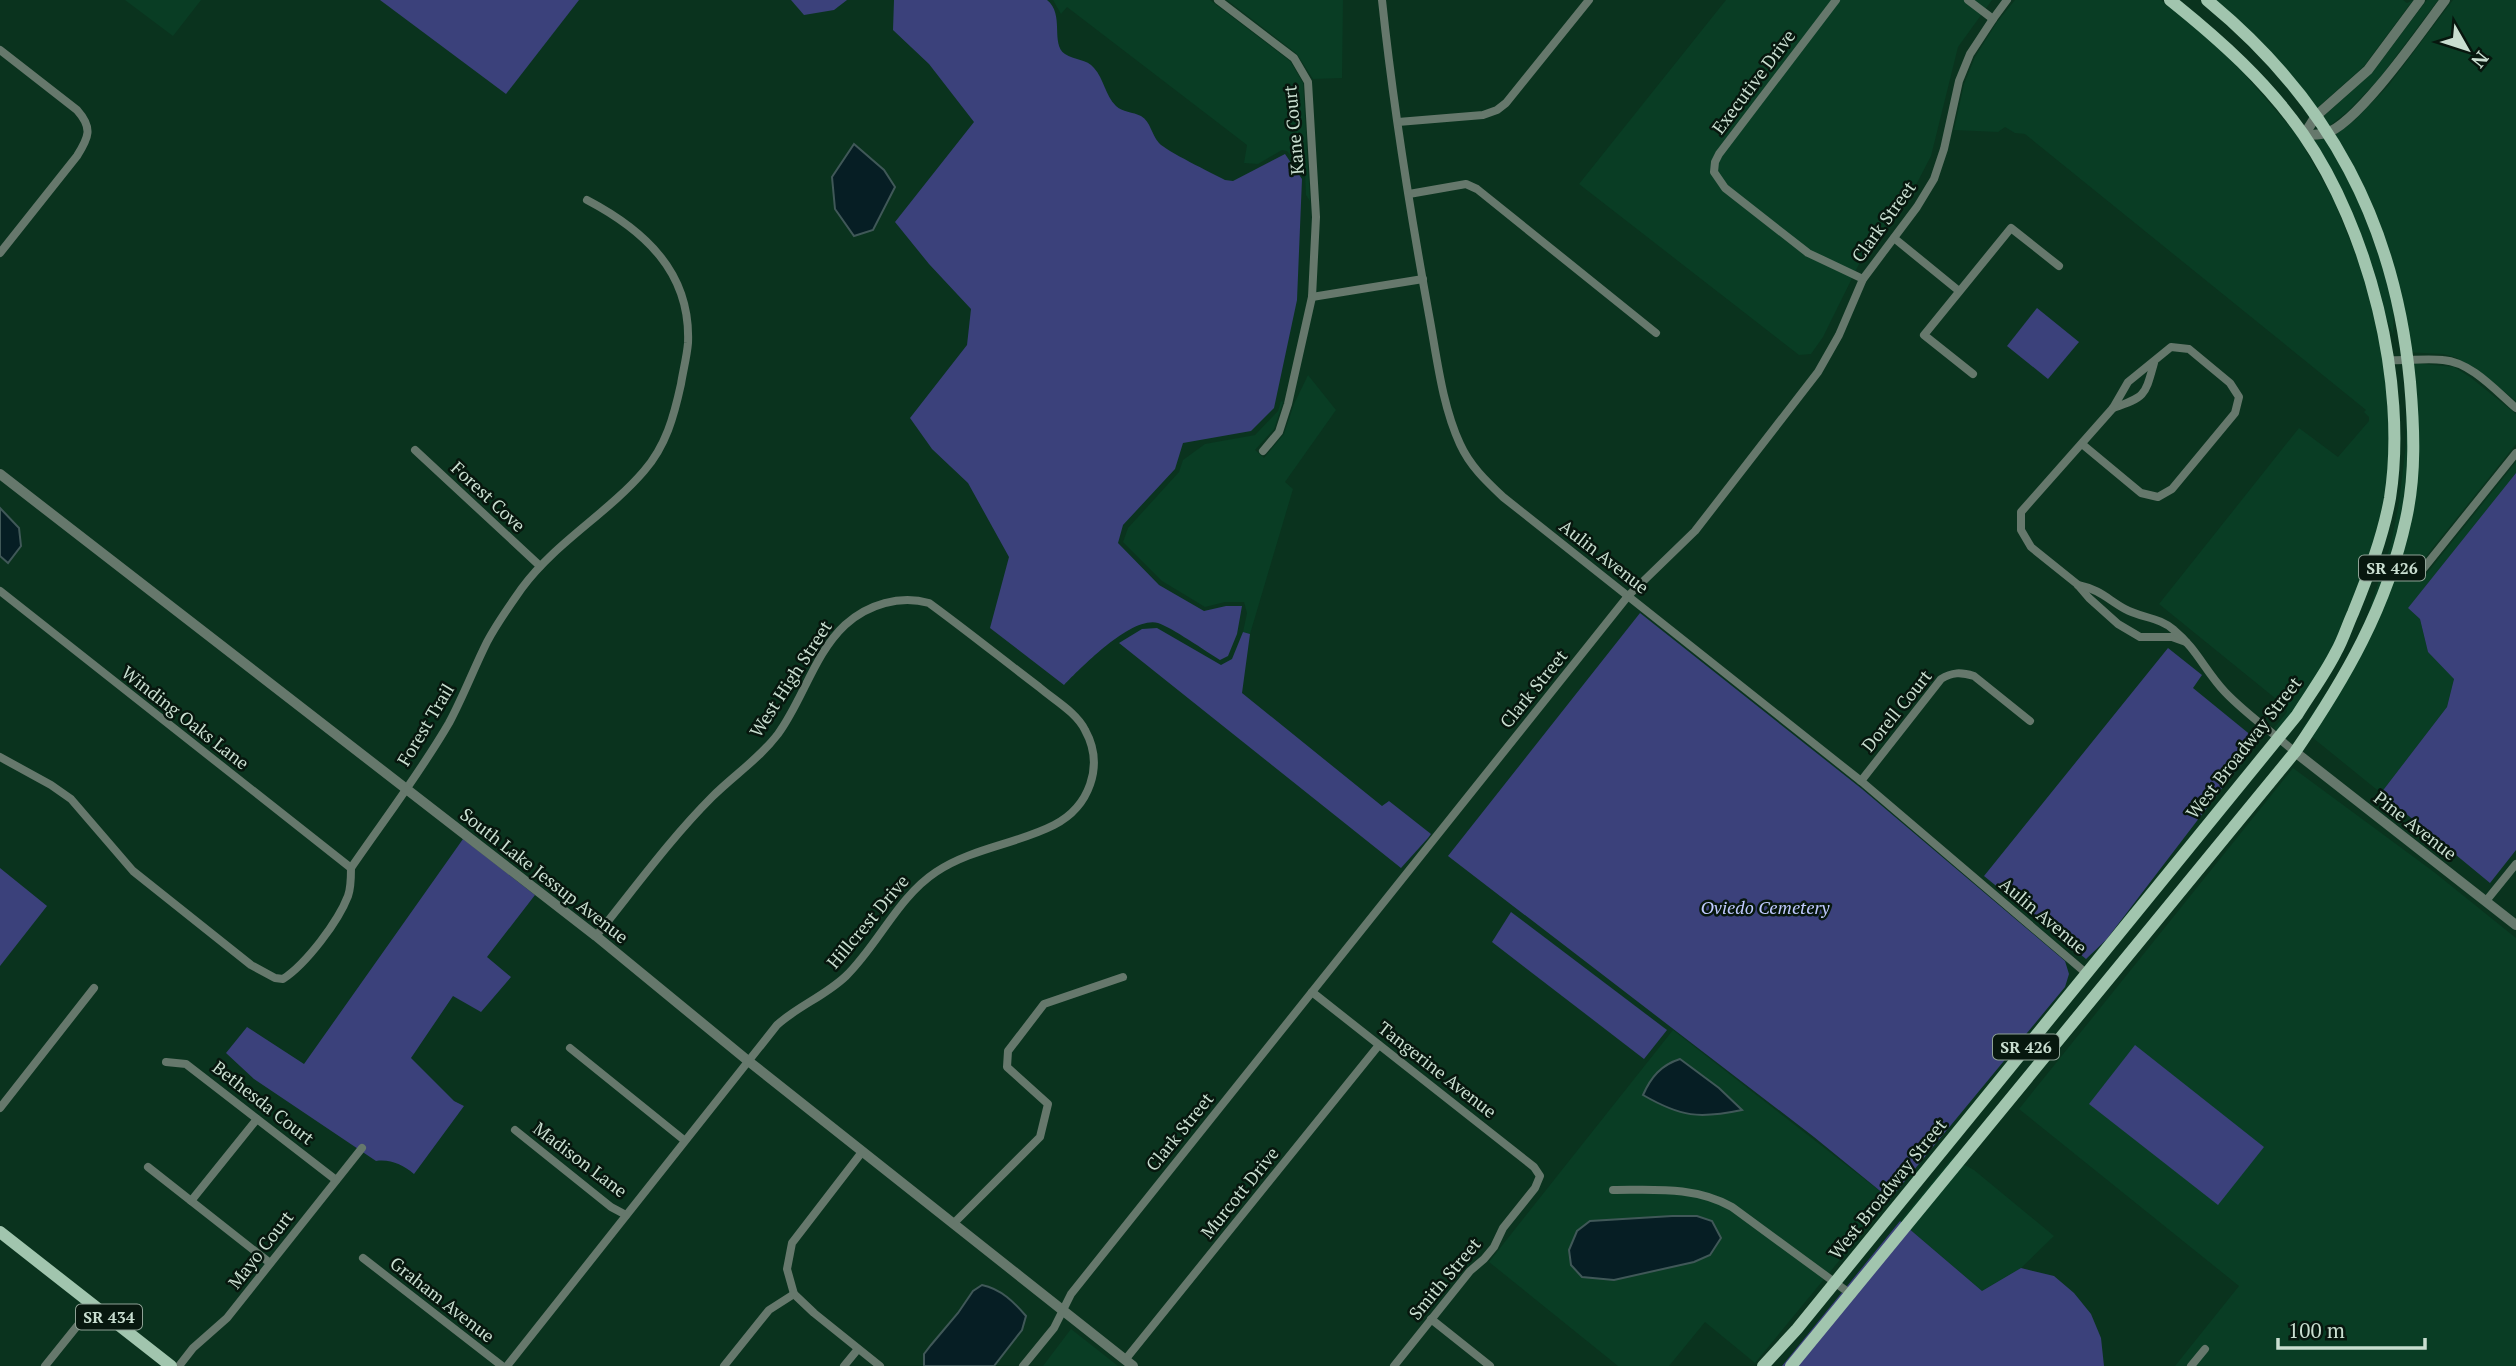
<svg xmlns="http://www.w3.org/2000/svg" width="2516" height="1366" viewBox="0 0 2516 1366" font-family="'PT Serif',serif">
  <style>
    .built { fill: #093d24 }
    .green { fill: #3b417b }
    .water { fill: #061e24; stroke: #405858; stroke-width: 2 }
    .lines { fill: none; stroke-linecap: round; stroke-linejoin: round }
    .minor { stroke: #66786c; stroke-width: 8 }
    .tertiary { stroke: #66786c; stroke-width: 10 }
    .primary { stroke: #a1c5ae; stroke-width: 12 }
    .labels { text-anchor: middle; stroke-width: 5; stroke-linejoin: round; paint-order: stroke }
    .shield { fill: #07170e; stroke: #8fa296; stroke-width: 2 }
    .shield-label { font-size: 16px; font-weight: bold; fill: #c9ded0 }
    .street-label { font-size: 18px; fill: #c9ded0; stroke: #07170e }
    .park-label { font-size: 18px; font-style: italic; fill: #c0caff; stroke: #07170e }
  </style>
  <rect width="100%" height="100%" fill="#0a331e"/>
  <g class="built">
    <path d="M 125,0 L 201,0 L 173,36 Z"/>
    <path d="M 1053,0 L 1210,0 L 1290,61 L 1303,83 L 1310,201 L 1306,195 L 1305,173 L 1287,151 L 1282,150 L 1258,164 L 1244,163 L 1247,145 L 1067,7 L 1061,14 Z"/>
    <path d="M 1227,0 L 1343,0 L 1342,78 L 1313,79 L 1297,54 Z"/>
    <path d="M 1726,0 L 1992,0 L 1958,47 L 1931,156 L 1905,206 L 1860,262 L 1823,337 L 1811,354 L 1799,355 L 1579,184 Z"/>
    <path d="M 2015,0 L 2161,0 L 2228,55 L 2297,135 L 2333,198 L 2358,260 L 2392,357 L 2393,469 L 2357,612 L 2282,735 L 2274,728 L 2287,712 L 2286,707 L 2159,604 L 2299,428 L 2338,457 L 2369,421 L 2369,417 L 2364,412 L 2366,410 L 2025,134 L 2015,133 L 2005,127 L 1998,132 L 1954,130 L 1964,84 L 1975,57 L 1997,22 Z"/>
    <path d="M 2215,0 L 2403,0 L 2407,3 L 2413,0 L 2364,66 L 2317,108 L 2272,53 Z"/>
    <path d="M 2427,0 L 2438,0 L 2379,79 L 2347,112 L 2329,126 L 2323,117 L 2372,73 Z"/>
    <path d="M 2453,0 L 2516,0 L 2516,401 L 2476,369 L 2457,358 L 2443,354 L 2403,352 L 2405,311 L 2391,257 L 2374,208 L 2335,135 L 2355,120 L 2388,86 Z"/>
    <path d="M 2325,139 L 2354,190 L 2381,260 L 2394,311 L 2393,334 L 2313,140 Z"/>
    <path d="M 2403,362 L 2454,367 L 2470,377 L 2516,414 L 2516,444 L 2415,570 L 2424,577 L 2516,462 L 2516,473 L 2408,608 L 2420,619 L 2428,652 L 2454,678 L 2447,707 L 2381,793 L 2302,729 L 2333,683 L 2352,650 L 2367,617 L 2391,544 L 2399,503 L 2406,444 L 2406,403 Z"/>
    <path d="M 1308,375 L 1336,410 L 1285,482 L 1293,489 L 1250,634 L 1243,632 L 1247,613 L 1244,602 L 1225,602 L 1205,607 L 1162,581 L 1123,542 L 1128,528 L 1179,472 L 1183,460 L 1205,444 L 1255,435 L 1278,411 L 1281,401 L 1283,402 L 1274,429 L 1255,450 L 1264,458 L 1284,434 L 1294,404 Z"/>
    <path d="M 2293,768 L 2434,872 L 2516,938 L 2516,1366 L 2175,1366 L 2239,1286 L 2019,1109 Z"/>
    <path d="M 1673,1030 L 1890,1199 L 1755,1363 L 1705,1322 L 1669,1366 L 1618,1366 L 1489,1262 Z"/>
    <path d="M 1952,1158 L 1974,1170 L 2054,1236 L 2021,1268 L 1982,1291 L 1900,1221 Z"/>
    <path d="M 1071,1329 L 1118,1366 L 1043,1366 Z"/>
  </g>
  <g class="green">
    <path d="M 380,0 L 579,0 L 506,94 Z"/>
    <path d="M 791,0 L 847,0 L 834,10 L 804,15 Z"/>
    <path d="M 894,0 L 1047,0 C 1065,14 1050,44 1065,54 C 1074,60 1087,59 1094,68 C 1104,79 1105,95 1116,106 C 1122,112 1133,112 1141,116 C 1151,122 1151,134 1159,143 C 1166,151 1212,173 1225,180 L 1233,181 L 1285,154 L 1302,179 L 1297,300 L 1274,408 L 1251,431 L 1183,443 L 1175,469 L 1123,525 L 1118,543 L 1159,585 L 1204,611 L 1226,606 L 1242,606 L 1237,634 L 1228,656 L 1220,660 C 1207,652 1171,627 1158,623 C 1131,616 1082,667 1064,685 L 990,628 L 1009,557 L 968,483 L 932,449 L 910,418 L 967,345 L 971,309 L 929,264 L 895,222 L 974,122 L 929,64 L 893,30 Z"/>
    <path d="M 2037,308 L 2079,342 L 2048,379 L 2007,346 Z"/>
    <path d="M 2516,473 L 2516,850 L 2490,883 L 2381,793 L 2447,707 L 2454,679 L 2428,652 L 2420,619 L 2408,608 Z"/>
    <path d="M 1640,613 L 1862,789 L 2065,961 L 2069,974 L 2065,987 L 1890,1199 L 1814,1137 L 1448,856 Z"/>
    <path d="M 1157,628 L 1221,665 L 1232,659 L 1243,632 L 1250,634 L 1242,693 L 1382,806 L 1389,801 L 1431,834 L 1428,838 L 1401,868 L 1119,643 L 1142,629 Z"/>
    <path d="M 2168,648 L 2202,675 L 2193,688 L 2258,741 L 2106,940 L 2086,959 L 1984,876 Z"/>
    <path d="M 463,839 L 535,895 L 487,957 L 511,977 L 481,1012 L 453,996 L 411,1058 L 454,1101 L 464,1106 L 414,1174 C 403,1165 391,1159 376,1161 L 254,1079 L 226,1053 L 247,1027 L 304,1064 Z"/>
    <path d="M 0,868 L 47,906 L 0,966 Z"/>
    <path d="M 1511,912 L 1667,1030 L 1644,1059 L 1492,942 Z"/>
    <path d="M 2135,1045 L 2264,1147 L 2218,1205 L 2089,1104 Z"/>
    <path d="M 1900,1221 L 1982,1291 L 2021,1268 L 2054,1276 L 2074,1293 L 2091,1314 L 2101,1338 L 2104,1366 L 1782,1366 Z"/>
  </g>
  <g class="water">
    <path d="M 854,144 L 884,170 L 895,187 L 873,230 L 854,236 L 835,209 L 832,177 Z"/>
    <path d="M 0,508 L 19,528 L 21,546 L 8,563 L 0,556 Z"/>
    <path d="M 1680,1059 L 1719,1088 L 1742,1110 C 1699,1119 1681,1117 1643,1095 C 1651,1077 1661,1065 1680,1059 Z"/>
    <path d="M 1672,1216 L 1697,1216 L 1712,1221 L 1721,1238 L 1710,1255 L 1694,1262 L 1614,1280 L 1582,1277 L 1571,1265 L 1569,1250 L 1577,1231 L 1590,1221 Z"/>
    <path d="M 982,1285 C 1001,1289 1014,1302 1026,1316 L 1022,1330 L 994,1366 L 924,1366 L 924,1354 L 931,1345 L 958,1313 L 973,1291 Z"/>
  </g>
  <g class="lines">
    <g class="minor">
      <path d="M 1218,0 L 1294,58 L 1308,82 L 1316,217 L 1312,297 L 1288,404 L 1279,432 L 1263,451"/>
      <path d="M 1382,0 C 1393,105 1410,211 1429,315 C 1437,358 1442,405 1460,444 C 1470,466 1486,481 1503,497 L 1861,781 L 2086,973"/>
      <path d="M 1836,0 L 1719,154 L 1715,162 L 1714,172 L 1725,188 L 1808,253 L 1863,279"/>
      <path d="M 1968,0 L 1993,19"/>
      <path d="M 0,50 L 77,110 C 93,128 89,137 77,156 L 0,253"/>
      <path d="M 1398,122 L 1483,115 L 1497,110 L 1506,103 L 1589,0"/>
      <path d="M 1409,194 L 1466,184 L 1477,189 L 1656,333"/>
      <path d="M 1894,238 L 1959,291"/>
      <path d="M 1312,297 L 1423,279"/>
      <path d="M 2388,360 C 2407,361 2426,358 2443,360 C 2471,362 2496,391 2516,408"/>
      <path d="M 1973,374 L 1924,335 L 2011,228 L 2059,266"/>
      <path d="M 2113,408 C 2146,397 2145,395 2154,363"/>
      <path d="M 2082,444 L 2141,493 L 2158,497 L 2172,489 L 2235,413 L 2239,397 L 2230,383 L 2189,349 L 2171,347 L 2128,382 L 2113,408 L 2021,512 L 2021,530 L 2031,547 L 2077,584 L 2089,598 L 2118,624 L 2140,637 L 2172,637 L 2186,642"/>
      <path d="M 415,450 L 540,566"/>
      <path d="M 2423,569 L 2516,453"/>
      <path d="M 2078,585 C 2101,590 2107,599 2125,609 C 2141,618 2160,617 2174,630 C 2196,648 2206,672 2225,692 C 2246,714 2272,732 2295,752"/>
      <path d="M 0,591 L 351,868"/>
      <path d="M 0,757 L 51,785 L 71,799 L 133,871 L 251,965 L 275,978 L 283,979 C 306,964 338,922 348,896 C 351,888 351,877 351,868 C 384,820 420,773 449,723 C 463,697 474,668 487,642 C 497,623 510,605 522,588 C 556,542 607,514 644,471 C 666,446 674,416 681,384 C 683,371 687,356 688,343 C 691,272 644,230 587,200"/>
      <path d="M 1861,781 L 1941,679 C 1952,672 1961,672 1974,676 L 2030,721"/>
      <path d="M 2486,901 L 2516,864"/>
      <path d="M 1312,992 L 1534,1167 L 1540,1176 L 1535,1188 L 1503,1228 L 1494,1247 L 1484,1259 L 1470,1271 L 1394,1366"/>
      <path d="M 570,1048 L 684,1140"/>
      <path d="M 166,1062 L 186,1064 L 336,1180"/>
      <path d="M 0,1108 L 94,988"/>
      <path d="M 515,1130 L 611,1207 L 626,1215"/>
      <path d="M 862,1152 L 792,1243 L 787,1269 L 794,1294 L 814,1313 L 880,1366"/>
      <path d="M 148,1167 L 270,1263"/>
      <path d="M 1613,1190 C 1654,1190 1695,1186 1732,1207 L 1852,1295"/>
      <path d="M 191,1201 L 257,1119"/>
      <path d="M 953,1224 L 1040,1137 L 1048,1104 L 1007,1067 L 1008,1051 L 1044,1004 L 1123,977"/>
      <path d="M 363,1258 L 502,1366"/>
      <path d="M 1431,1319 L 1490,1366"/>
      <path d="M 1125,1360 L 1379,1045"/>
      <path d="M 45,1366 L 94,1305"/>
      <path d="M 179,1366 L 193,1348 L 227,1318 L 362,1148"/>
      <path d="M 507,1366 L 777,1025 C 798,1006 825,996 846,976 C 878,945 898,897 936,872 C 972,848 1017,844 1054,825 C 1089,807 1105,766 1085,730 C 1076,712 1054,700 1039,687 C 1002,659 966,630 929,603 C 900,595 868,604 845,625 C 814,654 803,700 778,734 C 759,759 734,775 712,797 C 670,839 634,889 596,936"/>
      <path d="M 724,1366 L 769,1310 L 794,1294"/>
      <path d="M 844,1366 L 858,1349"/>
      <path d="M 1023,1366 L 1054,1328 L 1071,1294 L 1628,596 L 1695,531 L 1818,372 L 1839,335 L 1863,279 L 1917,207 L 1934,179 L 1944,149 L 1959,81 L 1970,54 L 1993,19 L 2007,0"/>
      <path d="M 2191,1366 L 2205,1349"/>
    </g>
    <g class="tertiary">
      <path d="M 2304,135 C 2311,135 2319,135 2326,133 C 2357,125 2424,28 2445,0"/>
      <path d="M 2304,135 L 2316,116 L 2368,70 L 2420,0"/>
      <path d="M 0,474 L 596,936 L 747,1060 L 1133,1366"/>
      <path d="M 2295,752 L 2516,925"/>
    </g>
    <g class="primary">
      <path d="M 0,1232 L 171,1366"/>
      <path d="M 1763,1366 L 1797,1329 L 2297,715 C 2310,694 2325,674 2336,652 C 2343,640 2347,626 2353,613 C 2368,576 2383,537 2390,498 C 2408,383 2369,229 2303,134 C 2267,82 2220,40 2170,0"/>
      <path d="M 1791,1366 L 2295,752 C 2345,679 2387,607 2406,519 C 2416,474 2414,428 2410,382 C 2395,224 2330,101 2207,0"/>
    </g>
  </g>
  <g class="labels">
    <g class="shield">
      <rect x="2359" y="555.5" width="66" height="25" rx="5"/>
      <rect x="1993" y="1034.5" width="66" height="25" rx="5"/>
      <rect x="76" y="1304.5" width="66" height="25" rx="5"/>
    </g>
    <g class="shield-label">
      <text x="2392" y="574">SR 426</text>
      <text x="2026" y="1053">SR 426</text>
      <text x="109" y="1323">SR 434</text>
    </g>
    <g class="street-label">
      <text transform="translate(1754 82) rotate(-53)" y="6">Executive Drive</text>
      <text transform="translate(1294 130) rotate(-95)" y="6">Kane Court</text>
      <text transform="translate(1884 222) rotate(-54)" y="6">Clark Street</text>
      <text transform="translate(488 497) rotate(43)" y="6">Forest Cove</text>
      <text transform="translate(1604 557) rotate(38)" y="6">Aulin Avenue</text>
      <text transform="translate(791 679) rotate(-57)" y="6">West High Street</text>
      <text transform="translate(1534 689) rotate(-51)" y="6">Clark Street</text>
      <text transform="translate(1897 711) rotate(-51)" y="6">Dorell Court</text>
      <text transform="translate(185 718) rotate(38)" y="6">Winding Oaks Lane</text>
      <text transform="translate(426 725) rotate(-59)" y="6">Forest Trail</text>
      <text transform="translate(2244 748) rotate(-52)" y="6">West Broadway Street</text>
      <text transform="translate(2415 826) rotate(38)" y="6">Pine Avenue</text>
      <text transform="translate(544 876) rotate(38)" y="6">South Lake Jessup Avenue</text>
      <text transform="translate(2043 916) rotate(40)" y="6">Aulin Avenue</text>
      <text transform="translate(868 922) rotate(-50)" y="6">Hillcrest Drive</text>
      <text transform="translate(1437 1070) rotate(38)" y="6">Tangerine Avenue</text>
      <text transform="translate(263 1103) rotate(38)" y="6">Bethesda Court</text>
      <text transform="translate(1180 1132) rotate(-51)" y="6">Clark Street</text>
      <text transform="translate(580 1160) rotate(37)" y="6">Madison Lane</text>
      <text transform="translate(1888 1189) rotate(-51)" y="6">West Broadway Street</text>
      <text transform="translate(1240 1193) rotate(-51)" y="6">Murcott Drive</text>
      <text transform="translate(261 1250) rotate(-52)" y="6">Mayo Court</text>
      <text transform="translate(1445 1279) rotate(-50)" y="6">Smith Street</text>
      <text transform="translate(442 1300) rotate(38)" y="6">Graham Avenue</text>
    </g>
    <g class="park-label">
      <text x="1765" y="914">Oviedo Cemetery</text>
    </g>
  </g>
  <g transform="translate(2467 49) rotate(129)" stroke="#07170e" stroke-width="5" paint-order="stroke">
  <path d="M0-5L12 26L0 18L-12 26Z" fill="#c9ded0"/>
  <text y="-10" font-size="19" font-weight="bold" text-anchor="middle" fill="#c9ded0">N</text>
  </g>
  <path d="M2278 1338v10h147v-10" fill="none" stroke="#c9ded0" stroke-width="3.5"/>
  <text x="2288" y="1338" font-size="21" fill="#c9ded0" stroke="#07170e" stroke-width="5" paint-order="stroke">100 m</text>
</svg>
